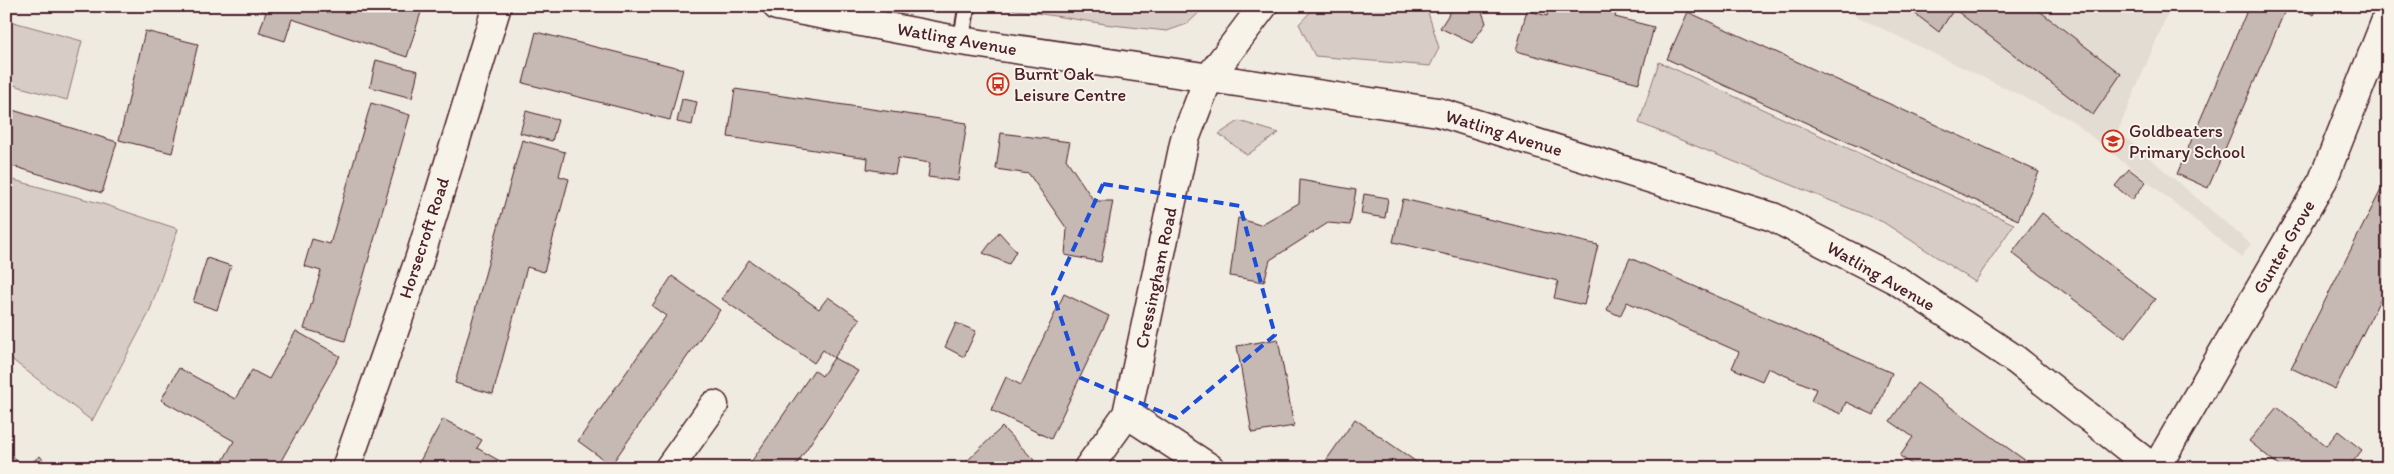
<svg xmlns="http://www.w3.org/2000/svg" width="2394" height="474" viewBox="0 0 2394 474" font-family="Itim,sans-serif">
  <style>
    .built { fill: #e3dcd2 }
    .green { fill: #d8cdc6; stroke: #917678 }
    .building { fill: #c6b8b3; stroke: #4a1f2b }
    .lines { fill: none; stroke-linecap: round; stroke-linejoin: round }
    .service-casing { stroke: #4a1f2b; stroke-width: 19 }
    .minor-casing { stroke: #4a1f2b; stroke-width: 31 }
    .tertiary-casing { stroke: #4a1f2b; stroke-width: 31 }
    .service { stroke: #f7f3e8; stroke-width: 15 }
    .minor { stroke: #f7f3e8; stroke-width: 28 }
    .tertiary { stroke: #f7f3e8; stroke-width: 28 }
    .marked { fill: none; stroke: #1d4ed8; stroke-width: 4; stroke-dasharray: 10 6; stroke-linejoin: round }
    .labels { text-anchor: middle; stroke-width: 4; stroke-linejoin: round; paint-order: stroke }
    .street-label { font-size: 18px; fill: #4a1f2b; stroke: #f7f3e8 }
    .poi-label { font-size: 18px; fill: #4a1f2b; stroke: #f7f3e8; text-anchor: start }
  </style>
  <rect width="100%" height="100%" fill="#f0ebe0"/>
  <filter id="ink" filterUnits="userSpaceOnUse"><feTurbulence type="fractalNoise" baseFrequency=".02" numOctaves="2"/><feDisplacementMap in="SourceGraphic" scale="10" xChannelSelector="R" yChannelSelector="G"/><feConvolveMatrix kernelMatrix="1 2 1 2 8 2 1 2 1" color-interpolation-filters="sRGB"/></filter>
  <g filter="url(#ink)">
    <path class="built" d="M 1835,6 L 2171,6 L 2118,131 L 2251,244 L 2241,257 L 2071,120 Z"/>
    <g class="green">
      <path d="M 991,6 L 1206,6 L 1187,24 L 1167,31 L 1112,25 Z"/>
      <path d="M 1316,6 L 1426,6 L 1439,48 L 1430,66 L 1315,56 L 1299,24 Z"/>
      <path d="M 10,21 L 82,41 L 67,100 L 6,83 L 6,36 Z"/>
      <path d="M 1659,62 L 2014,224 L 1975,282 L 1883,222 L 1639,123 Z"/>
      <path d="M 1239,121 L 1279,133 L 1247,155 L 1219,134 Z"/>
      <path d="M 6,178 L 103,204 L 178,229 L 149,313 L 92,421 L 6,355 Z"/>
    </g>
    <g class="building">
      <path d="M 248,6 L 413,6 L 422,9 L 407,57 L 292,19 L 285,41 L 259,33 L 266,12 Z"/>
      <path d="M 1446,6 L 1480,6 L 1486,23 L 1472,43 L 1440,28 L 1449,14 Z"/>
      <path d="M 1550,6 L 1618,6 L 1615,17 L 1654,27 L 1639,83 L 1516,51 L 1527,10 L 1547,16 Z"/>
      <path d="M 1905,6 L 2033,6 L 2121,74 L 2093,115 L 1954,9 L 1939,32 Z"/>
      <path d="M 2249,6 L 2287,6 L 2208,188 L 2177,174 Z"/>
      <path d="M 2294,6 L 2318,6 L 2314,15 Z"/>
      <path d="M 1688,12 L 2039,172 L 2018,220 L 1667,59 Z"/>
      <path d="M 145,31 L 198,44 L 172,153 L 119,140 Z"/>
      <path d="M 536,32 L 683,69 L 670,120 L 523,83 Z"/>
      <path d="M 376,60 L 418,71 L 412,98 L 370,87 Z"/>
      <path d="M 735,89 L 967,123 L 958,181 L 928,177 L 930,163 L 898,158 L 895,174 L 867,169 L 868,158 L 728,137 Z"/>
      <path d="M 682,99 L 697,102 L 692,125 L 677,122 Z"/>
      <path d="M 371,103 L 410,115 L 345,341 L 304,329 L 321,271 L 304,266 L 312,239 L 330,244 Z"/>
      <path d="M 6,108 L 117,142 L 102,193 L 6,164 Z"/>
      <path d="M 526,111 L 558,120 L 552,141 L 520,133 Z"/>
      <path d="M 1001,133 L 1070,142 L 1066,159 L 1094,201 L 1113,201 L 1101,262 L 1065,255 L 1067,229 L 1029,174 L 996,169 Z"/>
      <path d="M 522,140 L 565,152 L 559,176 L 569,179 L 544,272 L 527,267 L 493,394 L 455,383 Z"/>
      <path d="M 2129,169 L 2146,182 L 2132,200 L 2115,186 Z"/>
      <path d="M 2388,176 L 2388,284 L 2335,389 L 2291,368 Z"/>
      <path d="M 1300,180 L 1356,190 L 1350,225 L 1328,223 L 1270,260 L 1264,282 L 1230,276 L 1238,218 L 1260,225 L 1299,203 Z"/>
      <path d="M 1364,194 L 1388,198 L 1385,218 L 1361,214 Z"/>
      <path d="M 1403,199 L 1598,245 L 1584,305 L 1554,298 L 1558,281 L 1393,242 Z"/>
      <path d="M 2042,213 L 2155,299 L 2125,338 L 2012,253 Z"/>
      <path d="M 999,232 L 1016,251 L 1009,264 L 983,253 Z"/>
      <path d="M 207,258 L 231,266 L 217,310 L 193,302 Z"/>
      <path d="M 1630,258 L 1892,373 L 1874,415 L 1846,402 L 1841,414 L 1811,401 L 1816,389 L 1768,368 L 1762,381 L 1732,368 L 1739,352 L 1627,302 L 1620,316 L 1607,310 Z"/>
      <path d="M 749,260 L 819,309 L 828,297 L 860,319 L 834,358 L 823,350 L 814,363 L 722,299 Z"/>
      <path d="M 672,276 L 720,310 L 611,465 L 578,441 L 666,316 L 652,306 Z"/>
      <path d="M 1064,294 L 1109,316 L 1051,439 L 991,410 L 1006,377 L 1021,385 Z"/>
      <path d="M 956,323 L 976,331 L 964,357 L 945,347 Z"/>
      <path d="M 296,331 L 340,356 L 277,468 L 219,468 L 234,441 L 161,400 L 179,368 L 235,399 L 252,370 L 269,379 Z"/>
      <path d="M 1278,339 L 1294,426 L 1252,433 L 1237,346 Z"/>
      <path d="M 834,358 L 858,371 L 794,468 L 747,468 L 814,370 L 822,376 Z"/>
      <path d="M 1917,383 L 2033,466 L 2032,468 L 1950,468 L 1939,460 L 1934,468 L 1917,468 L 1900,456 L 1913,437 L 1890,421 Z"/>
      <path d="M 2277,407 L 2326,446 L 2338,431 L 2362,450 L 2349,467 L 2350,468 L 2282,468 L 2249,441 Z"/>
      <path d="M 443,419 L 482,440 L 477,448 L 512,468 L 416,468 Z"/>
      <path d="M 1355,419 L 1425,468 L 1333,468 L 1325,462 Z"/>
      <path d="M 1002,427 L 1034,460 L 1027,468 L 960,468 Z"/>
      <path d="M 7,448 L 22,468 L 6,468 Z"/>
      <path d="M 40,456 L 49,468 L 24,468 Z"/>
    </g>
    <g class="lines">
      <g class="service-casing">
        <path id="service" d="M 961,41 L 967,6"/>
      </g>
      <g class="minor-casing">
        <g id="minor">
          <path d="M 1127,414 L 1210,468"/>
          <path d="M 346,468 L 419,260 L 497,6"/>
          <path d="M 669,468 L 714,405"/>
          <path d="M 1088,468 L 1127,414 L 1185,139 L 1208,79"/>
          <path d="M 2156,468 L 2323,180 L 2388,15"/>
        </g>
      </g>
      <g class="tertiary-casing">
        <g id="tertiary">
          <path d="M 777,6 L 961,41 L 1438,112 L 1773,217 L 1898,281 L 2016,360 L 2153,468"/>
          <path d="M 1208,79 L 1263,6"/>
        </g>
      </g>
      <use href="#service" class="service"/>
      <use href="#minor" class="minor"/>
      <use href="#tertiary" class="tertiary"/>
    </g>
  </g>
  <path class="marked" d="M 1103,184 L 1240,206 L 1275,335 L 1176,418 L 1081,378 L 1053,294 Z"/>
  <defs>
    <g id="bus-ring" transform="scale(1.125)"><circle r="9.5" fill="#f7f3e8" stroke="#c8321e" stroke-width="1.5"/><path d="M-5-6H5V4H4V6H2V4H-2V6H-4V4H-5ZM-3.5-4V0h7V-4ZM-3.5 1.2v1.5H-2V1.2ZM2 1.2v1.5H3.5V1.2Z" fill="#c8321e"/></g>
    <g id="school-ring" transform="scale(1.125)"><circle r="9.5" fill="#f7f3e8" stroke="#c8321e" stroke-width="1.5"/><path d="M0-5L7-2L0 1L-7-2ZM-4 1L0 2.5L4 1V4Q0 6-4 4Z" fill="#c8321e"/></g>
  </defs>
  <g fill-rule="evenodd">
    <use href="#bus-ring" x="998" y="84"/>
    <use href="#school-ring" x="2113" y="141"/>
  </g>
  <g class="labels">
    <g class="street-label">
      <text transform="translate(957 39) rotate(10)" y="6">Watling Avenue</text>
      <text transform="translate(1504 133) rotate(17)" y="6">Watling Avenue</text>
      <text transform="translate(424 238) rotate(-72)" y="6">Horsecroft Road</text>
      <text transform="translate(2284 247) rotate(-60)" y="6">Gunter Grove</text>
      <text transform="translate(1881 276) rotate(30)" y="6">Watling Avenue</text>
      <text transform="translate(1156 278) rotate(-78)" y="6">Cressingham Road</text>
    </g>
    <g class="poi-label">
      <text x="1014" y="80">Burnt Oak<tspan x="1014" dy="21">Leisure Centre</tspan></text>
      <text x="2129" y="137">Goldbeaters<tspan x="2129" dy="21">Primary School</tspan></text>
    </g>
  </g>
  <rect width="2394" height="474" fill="none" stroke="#f7f3e8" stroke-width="25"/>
  <rect x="12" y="12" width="2369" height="449" fill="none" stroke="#4a1f2b" stroke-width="2" filter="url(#ink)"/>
</svg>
